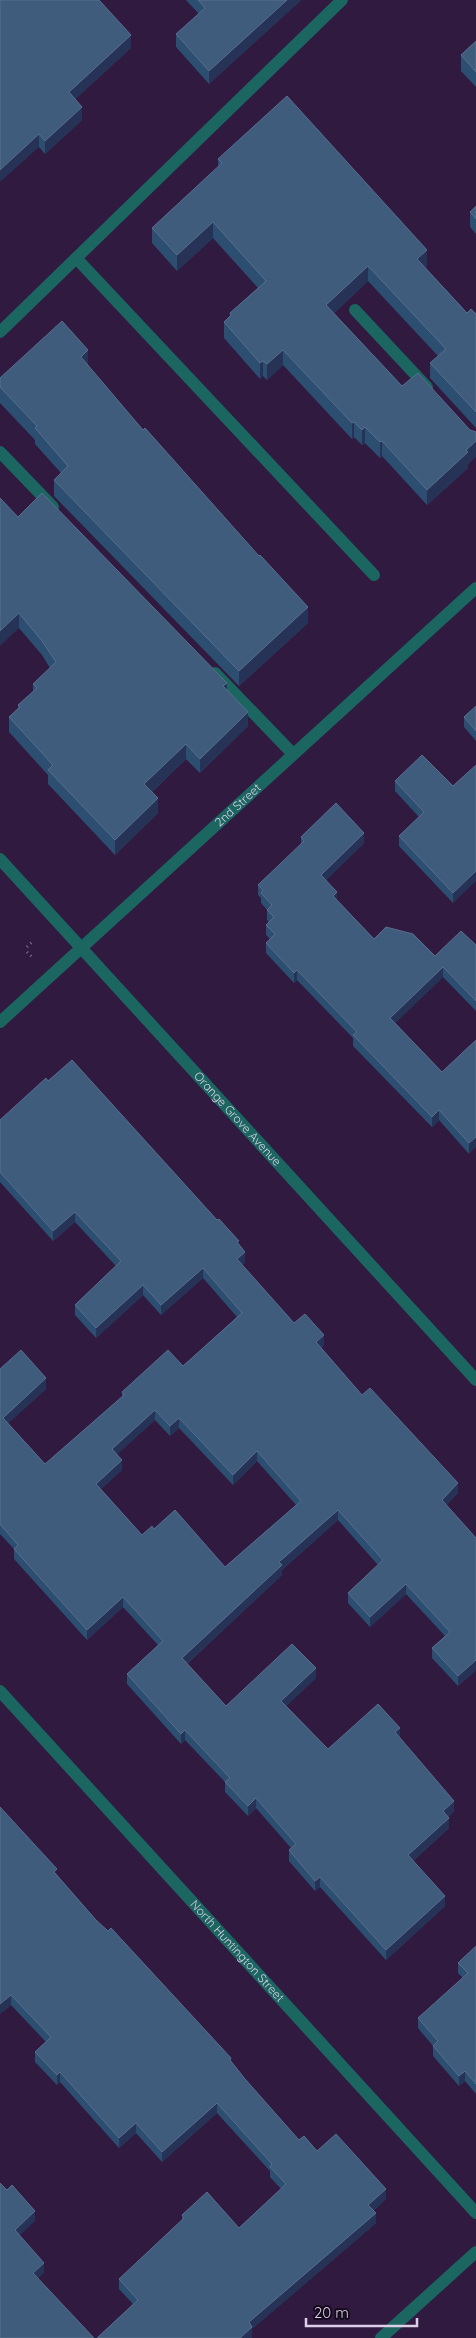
<svg xmlns="http://www.w3.org/2000/svg" width="476" height="2338" viewBox="0 0 476 2338" font-family="Quicksand,sans-serif">
  <style>
    .lines { fill: none; stroke-linecap: round; stroke-linejoin: round }
    .path { stroke: #816f8f; stroke-width: 3; stroke-dasharray: 1 4; stroke-linecap: butt }
    .minor { stroke: #1c6661; stroke-width: 12 }
    .wall { fill: #2c4e70; fill-rule: evenodd }
    .shaded-wall { fill: #263357 }
    .building { fill: #3f5c7d; stroke: #586e8e; fill-rule: evenodd }
    .labels { text-anchor: middle; stroke-width: 4; stroke-linejoin: round; paint-order: stroke }
    .street-label { font-size: 12px; fill: #dccfe8; stroke: #140a1b }
  </style>
  <rect width="100%" height="100%" fill="#301a40"/>
  <g class="lines">
    <g class="path">
      <path d="M 27,947 L 32,942"/>
      <path d="M 27,952 L 32,957"/>
    </g>
    <g class="minor">
      <path d="M 76,258 L 374,575"/>
      <path d="M 355,310 L 427,387"/>
      <path d="M 0,332 L 342,0"/>
      <path d="M 0,452 L 53,507"/>
      <path d="M 215,673 L 293,754"/>
      <path id="s1" d="M 0,859 L 476,1380"/>
      <path id="s2" d="M 0,1022 L 476,588"/>
      <path id="s3" d="M 0,1691 L 476,2213"/>
      <path d="M 381,2338 L 476,2252"/>
    </g>
  </g>
  <g class="wall">
    <path d="M 0,0 L 131,48 L 75,99 L 82,120 L 45,154 L 39,147 Z"/>
    <path d="M 186,0 L 301,0 L 209,84 L 176,47 L 176,34 L 199,14 Z"/>
    <path d="M 476,41 L 476,87 L 461,71 L 461,55 Z"/>
    <path d="M 218,159 L 427,266 L 425,267 L 467,313 L 476,314 L 476,428 L 430,378 L 430,363 L 438,356 L 368,281 L 334,313 L 402,386 L 470,430 L 476,432 L 476,456 L 468,464 L 468,468 L 427,505 L 382,456 L 380,458 L 365,443 L 362,445 L 354,437 L 352,439 L 283,365 L 267,380 L 263,376 L 260,379 L 224,338 L 224,322 L 230,317 L 230,313 L 258,288 L 213,238 L 177,271 L 152,243 L 152,228 L 218,167 Z"/>
    <path d="M 476,206 L 476,234 L 470,227 L 470,212 Z"/>
    <path d="M 88,366 L 308,623 L 239,686 L 54,496 L 54,480 L 61,473 L 35,444 L 35,440 L 0,403 L 0,378 Z"/>
    <path d="M 18,517 L 227,690 L 248,726 L 200,773 L 186,759 L 152,792 L 158,813 L 115,855 L 48,784 L 48,775 L 9,732 L 9,717 L 18,708 L 18,705 L 33,692 L 33,684 L 50,668 L 42,655 L 19,628 Z"/>
    <path d="M 476,706 L 476,741 L 464,727 L 464,717 Z"/>
    <path d="M 476,765 L 453,903 L 399,846 L 399,836 L 419,817 L 395,791 L 395,781 L 453,786 Z"/>
    <path d="M 301,837 L 364,843 L 326,880 L 337,900 L 374,939 L 435,956 L 476,945 L 476,1011 L 443,977 L 395,1023 L 442,1072 L 476,1040 L 469,1154 L 439,1120 L 432,1127 L 353,1046 L 353,1038 L 297,980 L 294,983 L 266,953 L 266,943 L 270,939 L 266,935 L 266,925 L 269,922 L 267,920 L 267,910 L 261,903 L 261,898 L 258,895 L 258,885 L 301,845 Z"/>
    <path d="M 48,1081 L 239,1244 L 245,1262 L 242,1265 L 294,1323 L 324,1345 L 321,1348 L 362,1395 L 458,1493 L 446,1505 L 476,1538 L 476,1670 L 458,1686 L 432,1658 L 432,1648 L 445,1636 L 406,1594 L 370,1627 L 348,1603 L 348,1593 L 378,1565 L 338,1520 L 282,1570 L 282,1575 L 187,1664 L 226,1706 L 316,1678 L 286,1706 L 328,1749 L 400,1738 L 454,1811 L 448,1817 L 449,1828 L 413,1861 L 445,1906 L 386,1960 L 320,1887 L 315,1891 L 289,1861 L 289,1850 L 291,1848 L 256,1808 L 248,1816 L 225,1792 L 225,1782 L 185,1740 L 181,1744 L 127,1684 L 127,1674 L 158,1645 L 123,1607 L 87,1640 L 14,1559 L 14,1549 L 0,1534 L 0,1369 L 46,1389 L 8,1423 L 45,1464 L 122,1397 L 122,1392 L 183,1366 L 237,1317 L 203,1278 L 161,1315 L 143,1295 L 96,1338 L 75,1315 L 75,1305 L 116,1266 L 75,1222 L 53,1241 L 0,1182 L 0,1120 ZM 155,1420 L 170,1436 L 179,1428 L 233,1485 L 257,1461 L 296,1505 L 225,1567 L 154,1529 L 142,1535 L 101,1489 L 122,1470 L 117,1454 Z"/>
    <path d="M 0,1807 L 57,1875 L 96,1920 L 231,2062 L 245,2079 L 299,2140 L 317,2151 L 386,2199 L 373,2211 L 376,2223 L 252,2329 L 252,2337 L 251,2338 L 97,2338 L 133,2304 L 119,2289 L 119,2279 L 182,2220 L 182,2215 L 239,2228 L 281,2189 L 270,2177 L 270,2171 L 217,2113 L 162,2162 L 136,2133 L 119,2148 L 60,2082 L 57,2085 L 35,2062 L 35,2052 L 46,2042 L 11,2005 L 0,2014 Z"/>
    <path d="M 476,1946 L 476,2094 L 465,2081 L 459,2086 L 433,2056 L 433,2046 L 418,2028 L 418,2018 L 463,1978 L 458,1973 L 458,1963 Z"/>
  </g>
  <g class="shaded-wall">
    <path d="M 287,0 L 301,0 L 209,84 L 209,71 Z"/>
    <path d="M 131,35 L 131,48 L 69,105 L 69,92 Z"/>
    <path d="M 82,107 L 82,120 L 45,154 L 45,141 Z"/>
    <path d="M 39,134 L 39,147 L 0,182 L 0,170 Z"/>
    <path d="M 213,222 L 213,238 L 177,271 L 177,255 Z"/>
    <path d="M 427,250 L 427,266 L 417,275 L 417,259 Z"/>
    <path d="M 368,266 L 368,281 L 326,320 L 326,305 Z"/>
    <path d="M 88,350 L 88,366 L 81,357 Z"/>
    <path d="M 283,350 L 283,365 L 267,380 L 267,364 Z"/>
    <path d="M 263,361 L 263,376 L 260,379 L 260,363 Z"/>
    <path d="M 354,422 L 354,437 L 352,439 L 352,423 Z"/>
    <path d="M 365,427 L 365,443 L 362,445 L 362,430 Z"/>
    <path d="M 382,441 L 382,456 L 380,458 L 380,442 Z"/>
    <path d="M 476,441 L 476,456 L 468,464 L 468,468 L 427,505 L 427,490 Z"/>
    <path d="M 308,607 L 308,623 L 239,686 L 239,671 Z"/>
    <path d="M 19,613 L 19,628 L 0,646 L 0,631 Z"/>
    <path d="M 227,683 L 227,697 L 223,686 Z"/>
    <path d="M 248,712 L 248,726 L 200,773 L 200,759 Z"/>
    <path d="M 186,744 L 186,759 L 144,799 L 144,784 Z"/>
    <path d="M 158,798 L 158,813 L 115,855 L 115,840 Z"/>
    <path d="M 364,833 L 364,843 L 321,885 L 321,875 Z"/>
    <path d="M 476,871 L 476,881 L 453,903 L 453,893 Z"/>
    <path d="M 337,892 L 337,902 L 333,896 Z"/>
    <path d="M 443,967 L 443,977 L 390,1028 L 390,1018 Z"/>
    <path d="M 297,970 L 297,980 L 294,983 L 294,973 Z"/>
    <path d="M 439,1110 L 439,1120 L 432,1127 L 432,1117 Z"/>
    <path d="M 476,1137 L 476,1147 L 469,1154 L 469,1143 Z"/>
    <path d="M 75,1212 L 75,1222 L 53,1241 L 53,1231 Z"/>
    <path d="M 245,1252 L 245,1262 L 237,1269 L 237,1259 Z"/>
    <path d="M 203,1268 L 203,1278 L 161,1315 L 161,1305 Z"/>
    <path d="M 143,1285 L 143,1295 L 96,1338 L 96,1328 Z"/>
    <path d="M 324,1335 L 324,1345 L 316,1352 L 316,1342 Z"/>
    <path d="M 46,1378 L 46,1389 L 3,1428 L 3,1418 Z"/>
    <path d="M 155,1410 L 155,1420 L 112,1459 L 112,1449 Z"/>
    <path d="M 179,1418 L 179,1428 L 170,1436 L 170,1426 Z"/>
    <path d="M 257,1451 L 257,1461 L 233,1485 L 233,1475 Z"/>
    <path d="M 122,1460 L 122,1470 L 96,1494 L 96,1484 Z"/>
    <path d="M 458,1483 L 458,1493 L 442,1510 L 442,1500 Z"/>
    <path d="M 338,1510 L 338,1520 L 282,1570 L 282,1575 L 182,1668 L 182,1658 L 279,1562 Z"/>
    <path d="M 406,1584 L 406,1594 L 370,1627 L 370,1617 Z"/>
    <path d="M 123,1597 L 123,1607 L 87,1640 L 87,1630 Z"/>
    <path d="M 476,1660 L 476,1670 L 458,1686 L 458,1676 Z"/>
    <path d="M 316,1668 L 316,1678 L 281,1711 L 281,1701 Z"/>
    <path d="M 400,1728 L 400,1738 L 395,1732 Z"/>
    <path d="M 185,1730 L 185,1740 L 181,1744 L 181,1734 Z"/>
    <path d="M 256,1798 L 256,1808 L 248,1816 L 248,1806 Z"/>
    <path d="M 454,1801 L 454,1811 L 443,1821 L 443,1811 Z"/>
    <path d="M 449,1818 L 449,1828 L 408,1865 L 408,1855 Z"/>
    <path d="M 320,1877 L 320,1887 L 315,1891 L 315,1881 Z"/>
    <path d="M 445,1896 L 445,1906 L 386,1960 L 386,1950 Z"/>
    <path d="M 11,1995 L 11,2005 L 0,2014 L 0,2004 Z"/>
    <path d="M 465,2071 L 465,2081 L 459,2086 L 459,2076 Z"/>
    <path d="M 60,2072 L 60,2082 L 57,2085 L 57,2075 Z"/>
    <path d="M 217,2103 L 217,2113 L 162,2162 L 162,2152 Z"/>
    <path d="M 136,2123 L 136,2133 L 119,2148 L 119,2138 Z"/>
    <path d="M 386,2189 L 386,2199 L 368,2215 L 368,2205 Z"/>
    <path d="M 35,2211 L 35,2221 L 15,2240 L 15,2230 Z"/>
    <path d="M 376,2213 L 376,2223 L 252,2329 L 252,2337 L 251,2338 L 240,2338 L 249,2322 Z"/>
    <path d="M 44,2263 L 44,2273 L 33,2283 L 33,2273 Z"/>
  </g>
  <g class="building">
    <path d="M 0,0 L 99,0 L 131,35 L 69,92 L 82,107 L 45,141 L 39,134 L 0,170 Z"/>
    <path d="M 198,0 L 287,0 L 209,71 L 176,34 L 205,8 Z"/>
    <path d="M 476,41 L 476,72 L 461,55 Z"/>
    <path d="M 287,96 L 427,250 L 417,259 L 467,313 L 471,309 L 476,314 L 476,412 L 430,363 L 446,349 L 368,266 L 326,305 L 402,386 L 418,373 L 470,430 L 476,432 L 476,441 L 466,450 L 468,452 L 427,490 L 382,441 L 380,442 L 365,427 L 362,430 L 354,422 L 352,423 L 283,350 L 267,364 L 263,361 L 260,363 L 224,322 L 231,315 L 230,313 L 266,281 L 213,222 L 177,255 L 152,228 L 222,163 L 218,159 Z"/>
    <path d="M 476,206 L 476,219 L 470,212 Z"/>
    <path d="M 62,321 L 88,350 L 81,357 L 143,430 L 145,428 L 259,556 L 260,555 L 308,607 L 239,671 L 54,480 L 68,466 L 35,428 L 37,426 L 0,387 L 0,378 Z"/>
    <path d="M 42,493 L 227,683 L 223,686 L 248,712 L 200,759 L 186,744 L 144,784 L 158,798 L 115,840 L 48,770 L 53,765 L 9,717 L 20,707 L 18,705 L 37,688 L 33,684 L 56,662 L 42,641 L 19,613 L 0,631 L 0,498 L 18,517 Z"/>
    <path d="M 476,706 L 476,731 L 464,717 Z"/>
    <path d="M 422,755 L 453,786 L 476,765 L 476,871 L 453,893 L 399,836 L 424,812 L 395,781 Z"/>
    <path d="M 336,803 L 364,833 L 321,875 L 337,892 L 333,896 L 374,939 L 386,927 L 413,934 L 435,956 L 461,931 L 476,945 L 476,1001 L 443,967 L 390,1018 L 442,1072 L 476,1040 L 476,1137 L 469,1143 L 439,1110 L 432,1117 L 353,1035 L 357,1032 L 297,970 L 294,973 L 266,943 L 275,934 L 266,925 L 274,917 L 267,910 L 272,905 L 261,893 L 263,890 L 258,885 L 304,841 L 301,837 Z"/>
    <path d="M 72,1060 L 217,1220 L 219,1219 L 239,1241 L 237,1242 L 245,1252 L 237,1259 L 294,1323 L 305,1314 L 324,1335 L 316,1342 L 362,1395 L 370,1388 L 458,1483 L 442,1500 L 476,1538 L 476,1660 L 458,1676 L 432,1648 L 450,1632 L 406,1584 L 370,1617 L 348,1593 L 383,1560 L 338,1510 L 279,1562 L 282,1565 L 182,1658 L 226,1706 L 292,1644 L 316,1668 L 281,1701 L 328,1749 L 378,1704 L 400,1728 L 395,1732 L 454,1801 L 443,1811 L 449,1818 L 408,1855 L 445,1896 L 386,1950 L 320,1877 L 315,1881 L 289,1850 L 296,1844 L 256,1798 L 248,1806 L 225,1782 L 230,1778 L 185,1730 L 181,1734 L 127,1674 L 163,1641 L 123,1597 L 87,1630 L 14,1549 L 18,1545 L 0,1524 L 0,1369 L 21,1350 L 46,1378 L 3,1418 L 45,1464 L 124,1395 L 122,1392 L 168,1350 L 183,1366 L 242,1313 L 203,1268 L 161,1305 L 143,1285 L 96,1328 L 75,1305 L 121,1261 L 75,1212 L 53,1231 L 0,1172 L 0,1120 L 46,1078 L 48,1081 ZM 155,1410 L 170,1426 L 179,1418 L 233,1475 L 257,1451 L 301,1501 L 225,1567 L 175,1510 L 154,1529 L 152,1526 L 142,1535 L 96,1484 L 122,1460 L 112,1449 Z"/>
    <path d="M 0,1807 L 57,1869 L 54,1872 L 96,1920 L 108,1931 L 111,1928 L 231,2058 L 230,2060 L 245,2079 L 299,2140 L 304,2136 L 317,2151 L 336,2134 L 386,2189 L 368,2205 L 376,2213 L 249,2322 L 252,2327 L 240,2338 L 97,2338 L 138,2300 L 119,2279 L 184,2218 L 182,2215 L 207,2192 L 239,2228 L 286,2184 L 270,2167 L 272,2164 L 217,2103 L 162,2152 L 136,2123 L 119,2138 L 60,2072 L 57,2075 L 35,2052 L 51,2037 L 11,1995 L 0,2004 Z"/>
    <path d="M 476,1946 L 476,2084 L 465,2071 L 459,2076 L 433,2046 L 438,2041 L 418,2018 L 468,1973 L 458,1963 Z"/>
    <path d="M 0,2183 L 7,2190 L 12,2185 L 35,2211 L 15,2230 L 44,2263 L 33,2273 L 94,2338 L 0,2338 Z"/>
  </g>
  <g class="labels">
    <g class="street-label">
      <text dy="4" stroke="none"><textPath href="#s2" startOffset="322">2nd Street</textPath></text>
      <text dy="4" stroke="none"><textPath href="#s1" startOffset="352">Orange Grove Avenue</textPath></text>
      <text dy="4" stroke="none"><textPath href="#s3" startOffset="352">North Huntington Street</textPath></text>
    </g>
  </g>
  <path d="M306 2318v8h111v-8" fill="none" stroke="#dccfe8" stroke-width="2.5"/>
  <text x="314" y="2318" font-size="15" fill="#dccfe8" stroke="#140a1b" stroke-width="4" paint-order="stroke">20 m</text>
</svg>
